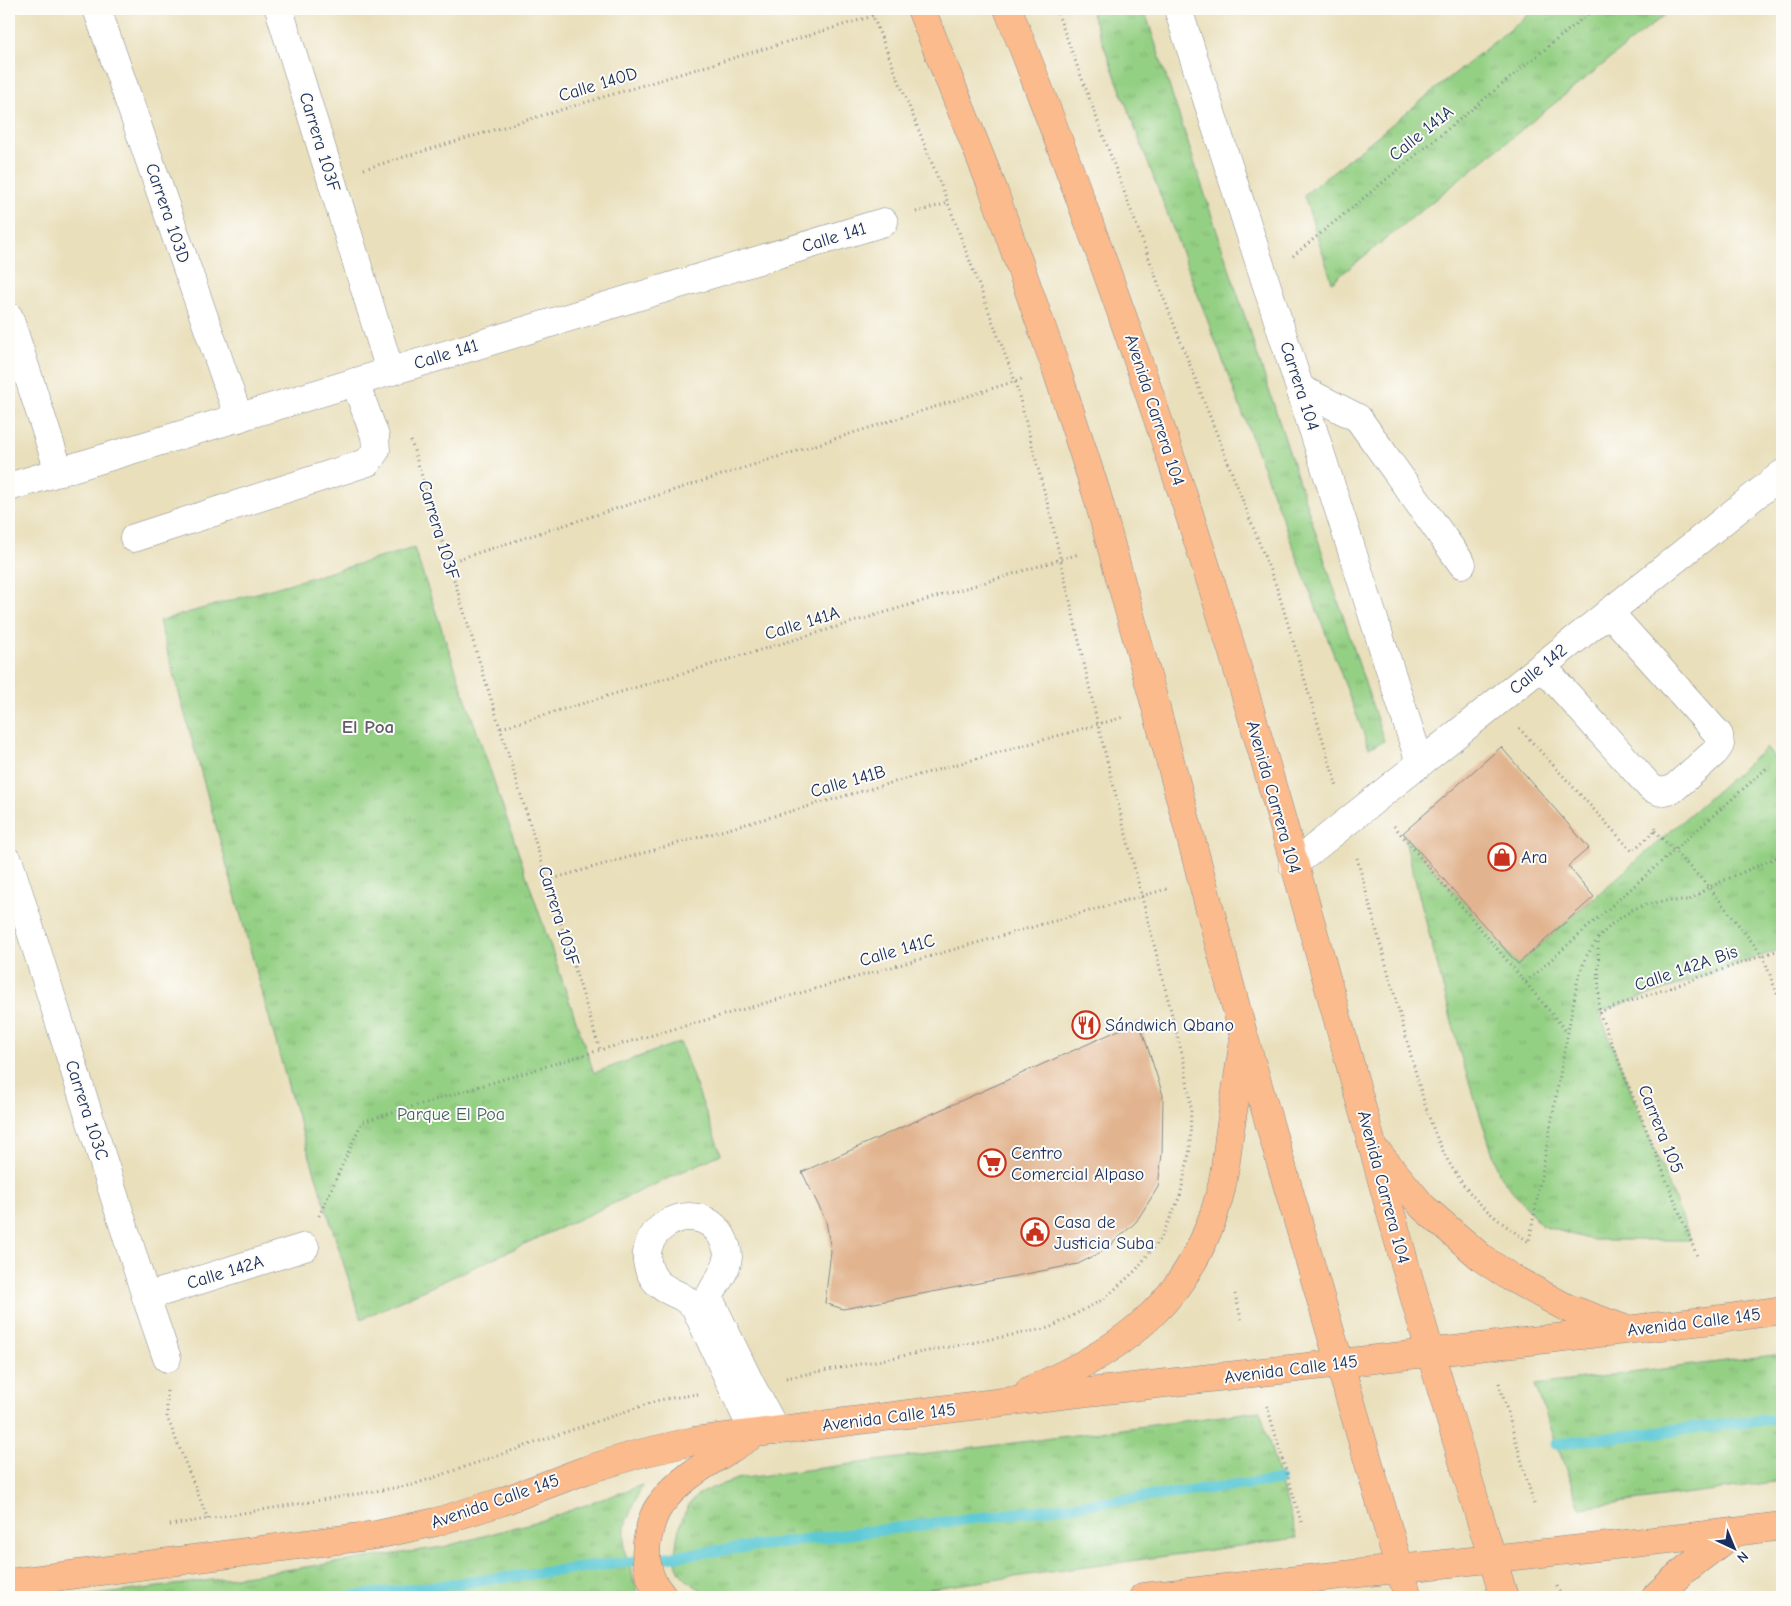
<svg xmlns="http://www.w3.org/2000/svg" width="1791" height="1606" viewBox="0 0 1791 1606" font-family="'Comic Neue',sans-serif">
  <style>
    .grass { fill: url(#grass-tufts); stroke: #588071 }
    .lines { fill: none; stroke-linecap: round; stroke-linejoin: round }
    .stream { stroke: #5dc9d5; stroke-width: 11 }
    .building { fill: #e1b38e }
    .minor-casing { stroke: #82878c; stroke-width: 29 }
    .major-casing { stroke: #82878c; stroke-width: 29 }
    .path { stroke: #82878c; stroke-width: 3; stroke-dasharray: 1 4; stroke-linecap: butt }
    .minor { stroke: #fff; stroke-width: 28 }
    .major { stroke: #fbbb8d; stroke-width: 28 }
    .labels { text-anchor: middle; stroke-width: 4; stroke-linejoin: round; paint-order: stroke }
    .street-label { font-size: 18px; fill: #1b2f5e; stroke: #fdfcf7 }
    .poi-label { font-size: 18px; fill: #1b2f5e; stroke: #fdfcf7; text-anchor: start }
    .park-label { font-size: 18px; fill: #3f5f69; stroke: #fdfcf7 }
    .neighbourhood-label { font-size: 19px; font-weight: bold; fill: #605d6f; stroke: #fdfcf7 }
  </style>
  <defs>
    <pattern id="grass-tufts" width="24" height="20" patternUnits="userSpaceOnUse" patternTransform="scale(1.25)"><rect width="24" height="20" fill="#94d084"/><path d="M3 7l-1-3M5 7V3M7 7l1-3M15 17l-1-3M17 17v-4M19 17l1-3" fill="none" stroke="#7fb374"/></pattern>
  </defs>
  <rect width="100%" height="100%" fill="#fdfcf7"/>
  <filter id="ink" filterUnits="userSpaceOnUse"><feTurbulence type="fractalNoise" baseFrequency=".02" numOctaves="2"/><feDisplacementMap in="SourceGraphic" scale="10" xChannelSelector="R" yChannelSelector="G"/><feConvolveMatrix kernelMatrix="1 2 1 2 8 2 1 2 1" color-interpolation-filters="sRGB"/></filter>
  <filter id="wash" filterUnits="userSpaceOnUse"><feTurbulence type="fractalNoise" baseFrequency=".0096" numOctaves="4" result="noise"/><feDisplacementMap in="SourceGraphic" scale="20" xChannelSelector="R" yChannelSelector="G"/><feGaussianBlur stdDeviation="1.12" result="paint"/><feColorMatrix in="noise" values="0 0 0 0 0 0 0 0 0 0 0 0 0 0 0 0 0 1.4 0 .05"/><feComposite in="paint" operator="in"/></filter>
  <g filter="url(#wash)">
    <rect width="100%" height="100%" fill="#e9dfbb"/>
    <g class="grass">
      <path d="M 1090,9 L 1144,9 L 1384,741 L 1369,748 Z"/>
      <path d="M 1535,9 L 1672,9 L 1332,282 L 1304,195 Z"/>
      <path d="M 414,548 L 594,1073 L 680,1042 L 721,1154 L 361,1319 L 292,1100 L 159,621 Z"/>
      <path d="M 1766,748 L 1782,765 L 1782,949 L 1599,1012 L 1691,1240 L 1592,1240 L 1542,1226 L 1500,1176 L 1461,1057 L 1403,833 L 1518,964 Z"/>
      <path d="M 1782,1354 L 1782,1481 L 1580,1508 L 1535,1385 Z"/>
      <path d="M 1260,1411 L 1297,1538 L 869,1597 L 712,1597 C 703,1591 684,1581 679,1571 C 670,1552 681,1507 698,1495 C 706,1489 727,1483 737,1479 Z"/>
      <path d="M 642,1485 L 625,1525 L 624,1549 L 639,1597 L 82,1597 L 251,1575 L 443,1547 L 546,1519 Z"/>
    </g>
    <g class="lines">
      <g class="stream">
        <path d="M 1556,1444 L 1782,1418"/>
        <path d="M 349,1597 L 1280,1480"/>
      </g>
    </g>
    <g id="blocks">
      <g class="building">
        <path d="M 1501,747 L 1589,848 L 1568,866 L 1594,897 L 1518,964 L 1403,833 Z"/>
        <path d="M 1139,1021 L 1163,1095 L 1162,1154 L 1158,1187 L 1136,1222 L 1105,1250 L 1078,1264 L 843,1309 L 825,1303 L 831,1251 L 826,1221 L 802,1172 Z"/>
      </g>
    </g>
  </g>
  <g filter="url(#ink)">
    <use href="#blocks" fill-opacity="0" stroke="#82878c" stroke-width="1"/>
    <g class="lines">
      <g class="minor-casing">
        <g id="minor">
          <path d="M 97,9 L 239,418"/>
          <path d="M 279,9 L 390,371"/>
          <path d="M 1178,9 L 1420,763"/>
          <path d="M 9,317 L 59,471"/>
          <path d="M 1301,389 L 1358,418 L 1462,564"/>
          <path d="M 9,487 L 884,222"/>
          <path d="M 134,538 L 368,462 L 376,450 L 375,436 L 355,382"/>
          <path d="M 1542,666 L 1651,788 L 1661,792 L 1673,789 L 1715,752 L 1720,745 L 1719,735 L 1609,612"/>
          <path d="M 9,862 L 146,1297 L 167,1358"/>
          <path d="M 1293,865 L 1782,474"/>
          <path d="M 146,1297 L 305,1247"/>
          <path d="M 754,1433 L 694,1305 C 689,1302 683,1297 678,1295 C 670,1291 661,1288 655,1280 C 623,1236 693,1191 721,1235 C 725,1242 728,1248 728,1257 C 727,1272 714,1284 709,1298 L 751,1385 L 776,1431"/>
        </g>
      </g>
      <g class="major-casing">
        <g id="major">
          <path d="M 921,9 L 993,189 L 1056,368 L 1097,495 L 1156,708 L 1244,1037 L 1408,1597"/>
          <path d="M 1008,9 C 1086,207 1156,405 1219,608 C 1287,827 1345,1048 1406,1268 C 1437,1378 1471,1488 1504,1597"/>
          <path d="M 1379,1154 L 1423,1207 L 1483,1259 L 1510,1277 L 1567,1308 L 1622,1328"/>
          <path d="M 1030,1390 C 1126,1349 1195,1297 1221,1189 C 1225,1172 1227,1154 1229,1137 C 1234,1106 1238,1076 1243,1046"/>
          <path d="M 9,1583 L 376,1535 L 436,1522 L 501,1502 L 586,1470 L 638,1454 L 694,1441 L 1003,1402 L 1721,1319 L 1782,1310"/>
          <path d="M 663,1597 C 659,1591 653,1585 651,1578 C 646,1565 645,1550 648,1537 C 650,1526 653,1514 660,1505 C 681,1475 721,1456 751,1436"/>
          <path d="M 1143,1597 L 1734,1532 L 1782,1526"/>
          <path d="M 1655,1597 L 1681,1573 L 1734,1532"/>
        </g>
      </g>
      <g class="path">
        <path d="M 1056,9 L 1163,296 L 1278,591 L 1337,787"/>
        <path d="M 364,169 L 873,16"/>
        <path d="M 916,212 L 948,203"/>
        <path d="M 1293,256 L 1594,9"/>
        <path d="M 411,441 L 600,1050"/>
        <path d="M 449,562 L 1025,378"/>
        <path d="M 501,728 L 1079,554"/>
        <path d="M 1519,728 L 1632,851 L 1655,831 L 1656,825"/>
        <path d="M 1394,826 L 1567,1032"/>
        <path d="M 1655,831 L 1709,887 L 1763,956 L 1782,1007"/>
        <path d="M 1357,858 C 1373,918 1390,978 1406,1037 C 1418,1080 1430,1135 1455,1172 C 1474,1203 1499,1222 1529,1242 L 1578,978 L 1586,957 L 1598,938 L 1613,923 L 1632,910 L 1647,904 L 1663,901 L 1688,901 L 1709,887 L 1782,855"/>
        <path d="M 548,880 L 1124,717"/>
        <path d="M 1598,938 L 1599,1012 L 1697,1256"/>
        <path d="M 1526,982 L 1769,766"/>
        <path d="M 1599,1012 L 1782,949"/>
        <path d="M 319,1216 L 362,1122 L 600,1050 L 1170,888"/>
        <path d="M 1235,1294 L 1242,1322"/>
        <path d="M 786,1378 L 1049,1328 L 1104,1299 L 1136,1270 L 1153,1248 L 1162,1236 L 1180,1196 L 1190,1149 L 1191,1108 L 1185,1066 L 1098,725 L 1050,513 L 1015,381 L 948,203 L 870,9"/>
        <path d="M 1499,1383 L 1534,1504"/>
        <path d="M 167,1391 L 167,1417 L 208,1519"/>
        <path d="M 1267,1406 L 1302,1525"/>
        <path d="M 170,1525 L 412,1485 L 659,1400 L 698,1394"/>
        <path d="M 1557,1586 L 1561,1597"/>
      </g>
      <use href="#minor" class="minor"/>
      <use href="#major" class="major"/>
    </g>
  </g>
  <defs>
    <g id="shop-ring" transform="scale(1.4375)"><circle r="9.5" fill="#fdfcf7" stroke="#c8321e" stroke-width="1.5"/><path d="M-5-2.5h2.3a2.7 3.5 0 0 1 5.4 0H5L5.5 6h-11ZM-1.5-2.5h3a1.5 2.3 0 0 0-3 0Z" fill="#c8321e"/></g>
    <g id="restaurant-ring" transform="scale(1.4375)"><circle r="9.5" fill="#fdfcf7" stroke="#c8321e" stroke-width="1.5"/><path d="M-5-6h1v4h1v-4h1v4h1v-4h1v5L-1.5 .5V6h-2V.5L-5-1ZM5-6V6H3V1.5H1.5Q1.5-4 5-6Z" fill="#c8321e"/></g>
    <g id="supermarket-ring" transform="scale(1.4375)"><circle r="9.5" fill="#fdfcf7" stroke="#c8321e" stroke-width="1.5"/><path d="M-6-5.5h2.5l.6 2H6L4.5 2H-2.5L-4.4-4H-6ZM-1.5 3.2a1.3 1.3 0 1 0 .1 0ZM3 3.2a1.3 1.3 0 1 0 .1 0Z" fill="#c8321e"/></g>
    <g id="civic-ring" transform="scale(1.4375)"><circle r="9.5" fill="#fdfcf7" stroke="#c8321e" stroke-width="1.5"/><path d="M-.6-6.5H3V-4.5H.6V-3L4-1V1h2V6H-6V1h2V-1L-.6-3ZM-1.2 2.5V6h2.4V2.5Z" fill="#c8321e"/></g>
  </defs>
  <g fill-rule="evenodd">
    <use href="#shop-ring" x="1502" y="857"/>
    <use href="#restaurant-ring" x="1086" y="1025"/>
    <use href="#supermarket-ring" x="992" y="1163"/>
    <use href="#civic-ring" x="1035" y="1232"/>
  </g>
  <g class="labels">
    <g class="street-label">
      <text transform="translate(598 84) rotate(-17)" y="6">Calle 140D</text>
      <text transform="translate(1421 133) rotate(-39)" y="6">Calle 141A</text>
      <text transform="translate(320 142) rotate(73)" y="6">Carrera 103F</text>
      <text transform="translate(168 213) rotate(71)" y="6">Carrera 103D</text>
      <text transform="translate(834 237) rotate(-17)" y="6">Calle 141</text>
      <text transform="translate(446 354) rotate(-17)" y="6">Calle 141</text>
      <text transform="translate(1300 386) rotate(72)" y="6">Carrera 104</text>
      <text transform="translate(1155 410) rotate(72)" y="6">Avenida Carrera 104</text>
      <text transform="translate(439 530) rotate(73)" y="6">Carrera 103F</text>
      <text transform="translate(802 623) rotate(-17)" y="6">Calle 141A</text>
      <text transform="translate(1538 669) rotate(-39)" y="6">Calle 142</text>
      <text transform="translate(848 781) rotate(-16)" y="6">Calle 141B</text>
      <text transform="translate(1274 797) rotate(74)" y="6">Avenida Carrera 104</text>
      <text transform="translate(559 916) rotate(73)" y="6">Carrera 103F</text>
      <text transform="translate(897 950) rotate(-16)" y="6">Calle 141C</text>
      <text transform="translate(1686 968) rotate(-19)" y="6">Calle 142A Bis</text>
      <text transform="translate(87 1110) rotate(72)" y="6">Carrera 103C</text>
      <text transform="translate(1661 1129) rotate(68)" y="6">Carrera 105</text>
      <text transform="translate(1384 1187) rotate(75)" y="6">Avenida Carrera 104</text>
      <text transform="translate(225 1272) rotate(-17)" y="6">Calle 142A</text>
      <text transform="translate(1694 1322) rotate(-7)" y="6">Avenida Calle 145</text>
      <text transform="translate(1291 1369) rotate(-7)" y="6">Avenida Calle 145</text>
      <text transform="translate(889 1417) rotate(-7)" y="6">Avenida Calle 145</text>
      <text transform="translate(495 1501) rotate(-19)" y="6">Avenida Calle 145</text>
    </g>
    <g class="poi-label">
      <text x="1521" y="863">Ara</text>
      <text x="1105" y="1031">Sándwich Qbano</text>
      <text x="1011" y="1159">Centro<tspan x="1011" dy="21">Comercial Alpaso</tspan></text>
      <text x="1054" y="1228">Casa de<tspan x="1054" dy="21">Justicia Suba</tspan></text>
    </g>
    <g class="park-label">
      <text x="451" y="1120">Parque El Poa</text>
    </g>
    <g class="neighbourhood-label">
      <text x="368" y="733">El Poa</text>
    </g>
  </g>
  <rect width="1791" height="1606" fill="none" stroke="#fdfcf7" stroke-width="30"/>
  <g transform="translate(1734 1548) rotate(136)" stroke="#fdfcf7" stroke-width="4" paint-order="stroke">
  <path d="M0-4L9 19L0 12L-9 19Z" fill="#1b2f5e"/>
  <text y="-8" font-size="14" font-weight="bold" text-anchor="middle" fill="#1b2f5e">N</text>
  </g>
</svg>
